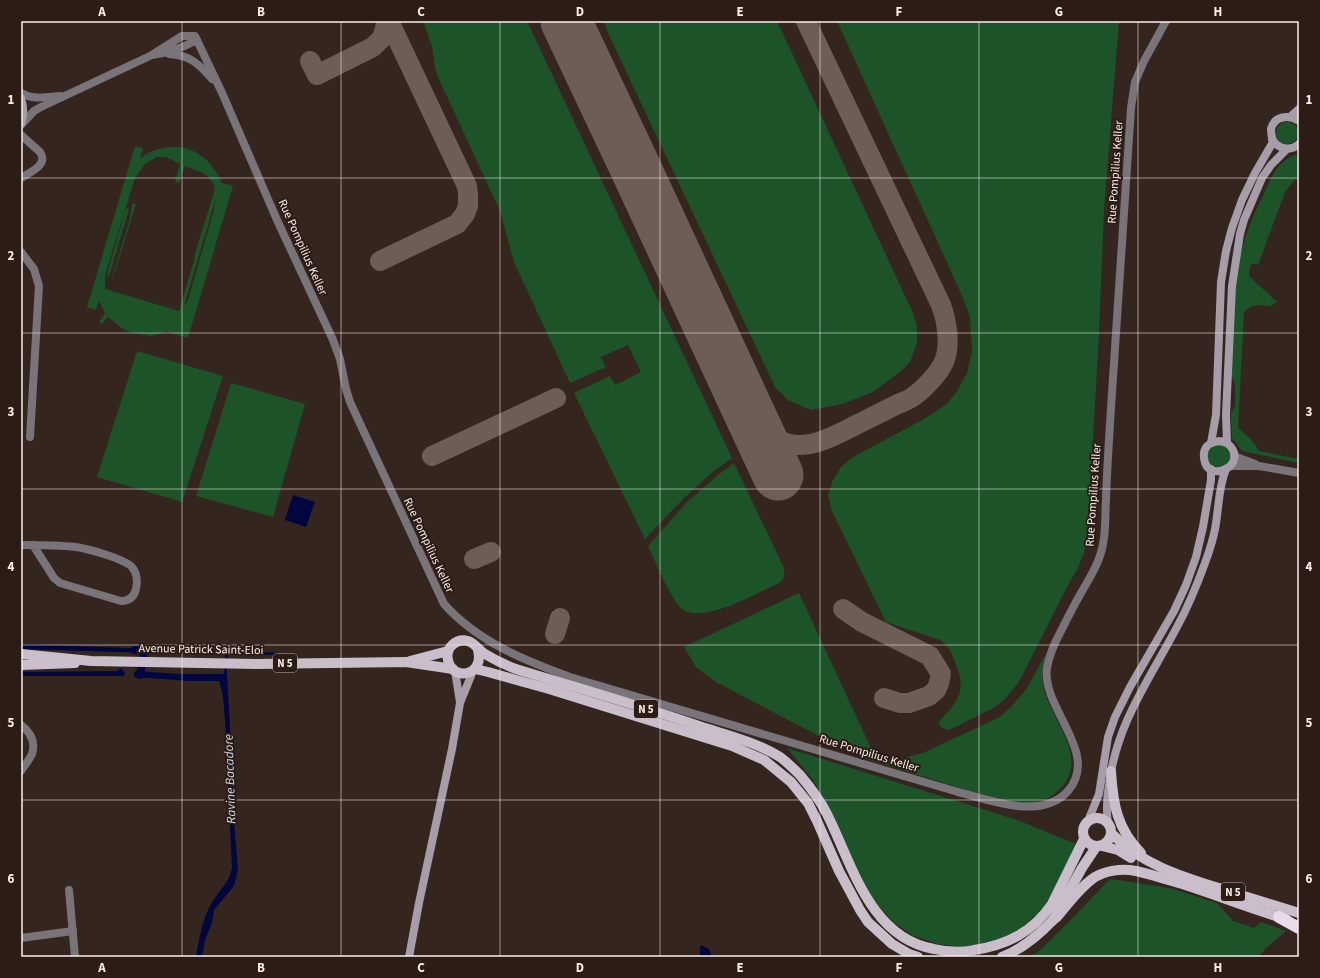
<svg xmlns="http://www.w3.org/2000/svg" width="1320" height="978" viewBox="0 0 1320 978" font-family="'Source Sans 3',sans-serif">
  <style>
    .green { fill: #1c5329; fill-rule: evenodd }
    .water { fill: #00073e }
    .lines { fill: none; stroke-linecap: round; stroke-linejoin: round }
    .stream { stroke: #00073e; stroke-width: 2.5 }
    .canal { stroke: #00073e; stroke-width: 8 }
    .taxiway { stroke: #6c5d57; stroke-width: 20 }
    .runway { stroke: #6c5d57; stroke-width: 51 }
    .street { stroke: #79737a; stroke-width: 8 }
    .secondary { stroke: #a69da8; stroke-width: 8 }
    .primary { stroke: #cabecb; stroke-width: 10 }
    .highway { stroke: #e9dbeb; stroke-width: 12 }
    .grid { fill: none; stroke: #faefea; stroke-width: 1; stroke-opacity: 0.55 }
    .labels { text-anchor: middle; stroke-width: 4; stroke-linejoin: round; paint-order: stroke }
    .shield { fill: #2b1c16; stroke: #bcb0aa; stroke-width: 1 }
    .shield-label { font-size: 11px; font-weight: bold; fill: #faefea }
    .street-label { font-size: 12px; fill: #faefea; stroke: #2b1c16 }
    .water-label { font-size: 13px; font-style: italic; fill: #d2dcee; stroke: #2b1c16 }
    .neatline { fill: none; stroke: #faefea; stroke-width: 1.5 }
    .grid-label { font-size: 13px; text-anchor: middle; font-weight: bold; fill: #faefea }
  </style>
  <rect width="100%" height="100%" fill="#35251f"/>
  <g class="green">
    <path d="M 423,21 L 527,21 L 732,458 L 715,470 L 683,499 L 645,539 L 574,393 L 610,376 L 615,385 L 641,372 L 628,345 L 601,357 L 606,367 L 570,383 L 514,262 L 500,211 L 437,75 L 435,68 L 432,46 Z"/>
    <path d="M 604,21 L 777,21 L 913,313 L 917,326 L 917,343 L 910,362 L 900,372 L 873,392 L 842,404 L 811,410 L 788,400 L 775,387 L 608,33 Z"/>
    <path d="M 837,21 L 1119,21 L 1104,210 L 1099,334 L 1088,523 L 1085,550 L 1078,568 L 1068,585 L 1019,682 L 1005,699 L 995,707 L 949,730 L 942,728 L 938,723 C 959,700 968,691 954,660 C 951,652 948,645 940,640 L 886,622 L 832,511 L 828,495 L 833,480 L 841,467 L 853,457 L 924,419 L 947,404 L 957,391 L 967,373 L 972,351 L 970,317 L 960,291 Z"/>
    <circle cx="1287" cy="133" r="11"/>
    <path d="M 135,146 L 143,148 L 140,158 C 172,136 207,147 222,183 L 233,186 L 188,338 L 167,332 L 151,336 L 131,333 L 123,329 L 108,317 L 102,324 L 99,322 L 105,313 L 99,301 L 96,310 L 87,307 ZM 157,157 L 166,157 L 180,164 L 175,182 L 179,183 L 185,166 C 197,171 212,174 215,189 L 194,257 L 195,257 L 179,311 L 105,289 L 105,275 L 135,178 L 145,164 ZM 216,198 L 214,210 L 188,300 L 184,306 Z"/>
    <path d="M 1295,155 L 1299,155 L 1299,175 L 1285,192 L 1258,265 L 1254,263 L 1250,266 L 1249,276 L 1277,302 L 1271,306 C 1261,305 1252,304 1244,312 L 1238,428 L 1251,439 L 1259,451 L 1299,459 L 1299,463 L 1242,451 L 1232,438 L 1231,415 L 1235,405 L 1235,384 L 1231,375 C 1233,342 1232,303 1237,271 C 1242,243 1251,219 1264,194 C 1271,177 1277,162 1295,155 Z"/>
    <path d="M 133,203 L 136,204 L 113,278 L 112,278 L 131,215 L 130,214 Z"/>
    <path d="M 126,208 L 129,209 L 109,276 L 107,275 Z"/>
    <path d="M 137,351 L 223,376 L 182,502 L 97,477 Z"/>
    <path d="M 231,383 L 305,404 L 273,517 L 196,496 Z"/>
    <path d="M 1212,445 L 1224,445 L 1231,454 L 1230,462 L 1220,468 C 1206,464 1203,456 1212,445 Z"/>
    <path d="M 734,463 L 784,568 C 785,576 784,579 779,583 C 757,593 698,628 679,606 C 667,591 656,563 648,546 L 687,502 L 718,475 Z"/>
    <path d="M 799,593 L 871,748 L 872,750 L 854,750 L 834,744 L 716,682 L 696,667 L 684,647 Z"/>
    <path d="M 1046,653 C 1044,663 1040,675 1043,686 C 1050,719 1091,758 1060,789 C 1046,803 1031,804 1012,804 L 860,757 L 900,759 L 923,753 L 1000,717 L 1012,706 L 1027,688 Z"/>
    <path d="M 787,748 L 1020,821 L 1078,845 L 1045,907 L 1018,931 L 994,943 L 966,948 L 938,944 L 914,936 L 893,922 L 872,898 L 813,780 Z"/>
    <path d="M 1110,879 L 1170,888 L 1217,903 L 1233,921 L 1254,928 L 1261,922 L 1286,931 L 1266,948 L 1258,957 L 1028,957 L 1037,953 L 1065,926 Z"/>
  </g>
  <g class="water">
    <path d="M 293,495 L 315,502 L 306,527 L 285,520 Z"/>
    <path d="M 21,644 L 154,649 L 150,653 L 21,649 Z"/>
    <path d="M 121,668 L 125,673 L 124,676 L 21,676 L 21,672 L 117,671 Z"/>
    <path d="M 136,671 L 180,674 L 227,674 L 232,762 L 234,822 L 238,869 L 234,886 L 214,910 L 212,923 L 205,940 L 202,957 L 196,957 C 199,940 202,921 210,906 C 217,892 229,884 232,868 L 225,720 L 223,697 L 219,681 L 190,681 L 134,677 L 134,673 Z"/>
    <path d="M 701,945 L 709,949 L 711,954 L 710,957 L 700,957 L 700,948 Z"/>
  </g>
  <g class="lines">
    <g class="stream">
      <path d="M 227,651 L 238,650 L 240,651 L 242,650 L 249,653 L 278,654"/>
      <path d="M 189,652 L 227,651 L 226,661"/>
      <path d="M 225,677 L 226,666"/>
    </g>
    <path class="canal" d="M 135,650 L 144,650 L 140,675"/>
    <g class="taxiway">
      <path d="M 566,21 L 567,24"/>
      <path d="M 310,61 L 317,75 L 373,47 L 382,38 L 385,29 L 386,21"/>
      <path d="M 380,261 L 457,224 L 465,214 L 468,206 L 468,194 L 467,186 L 389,21"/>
      <path d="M 750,414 C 762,429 776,444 797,445 C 819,446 843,431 862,422 C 874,416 886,410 898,404 C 903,402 909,400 914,396 C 924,389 939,373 944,362 C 951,345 947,321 941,305 L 806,21"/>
      <path d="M 432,456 L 556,398"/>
      <path d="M 474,559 L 491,552"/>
      <path d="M 843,609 L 862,622 L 930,656 L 941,674 L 939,683 L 936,690 L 929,696 L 909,703 L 900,703 L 884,698"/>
      <path d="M 555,634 L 560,618"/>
    </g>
    <path class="runway" d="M 566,21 L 635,167 L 778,475"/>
    <g class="street">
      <path d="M 197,40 C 182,48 168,53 152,55 L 182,36 L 195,36 L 223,95 L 277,220 L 333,340 L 340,359 L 346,389 L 350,402 L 444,604 C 478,642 524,660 570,677 L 958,792 C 990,800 1041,821 1068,791 C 1101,753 1041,708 1047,668 C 1049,654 1055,642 1062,629 C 1068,617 1074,605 1081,593 C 1090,577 1100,562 1103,544 C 1106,530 1105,514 1106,499 C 1107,469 1109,439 1111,408 C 1117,308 1124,208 1131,108 L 1135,82 L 1144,61 L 1166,21"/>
      <path d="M 169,54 C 190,55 199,64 212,79"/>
      <path d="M 21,93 C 33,100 46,97 60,96"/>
      <path d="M 21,125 L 34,111 L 41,107 L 152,55"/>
      <path d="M 21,135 L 40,152 C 49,165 30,172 21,178"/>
      <path d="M 21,252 L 34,269 L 39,286 L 30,437"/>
      <path d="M 1234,456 L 1255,464"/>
      <path d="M 1231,466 L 1259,466 L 1299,473"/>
      <path d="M 21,545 C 39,545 58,545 76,547 C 89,549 121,558 131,566 C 137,572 138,582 136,589 C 134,597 129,601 121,601 L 60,583 L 54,578 L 33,545"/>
      <path d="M 21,725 C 30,732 36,742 32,754 C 30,759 24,766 21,771"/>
      <path d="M 69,890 L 75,957"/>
      <path d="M 21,938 L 73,931"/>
    </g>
    <g class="secondary">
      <path d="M 21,98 C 24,107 24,115 21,124"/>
      <path d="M 1290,117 L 1299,109"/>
      <path d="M 1272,139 C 1278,149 1290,152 1299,144"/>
      <path d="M 1211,443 L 1216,415 L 1221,282 L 1226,251 L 1232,228 L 1242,200 L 1255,173 L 1273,142 C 1272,138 1271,134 1271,129 C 1274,116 1289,114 1299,121"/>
      <path d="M 1227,443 C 1216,438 1202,444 1204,458 C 1207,486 1252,464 1227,443 L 1226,415 L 1232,286 L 1240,234 L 1244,220 L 1262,178 L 1271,165 L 1287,149"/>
      <path d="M 455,671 L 460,702"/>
      <path d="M 1088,821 L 1099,794 L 1108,737 L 1115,717 L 1130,687 L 1174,611 L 1186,585 L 1196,557 L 1203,527 L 1211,480 L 1211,469"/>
      <path d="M 1108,823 C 1106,810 1107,797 1109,784 C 1117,723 1149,680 1177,627 C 1188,607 1197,585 1205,563 C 1209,552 1213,540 1215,529 C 1219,509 1218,488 1226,469"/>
      <path d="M 409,957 L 419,903 L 452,749 L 460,703 L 473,671"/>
    </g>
    <g class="primary">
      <path d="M 478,650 C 485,676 452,682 448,660 C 445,648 456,638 468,641 C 475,643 479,651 485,654 C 495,660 505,665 516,669 C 577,688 638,705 699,726 C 726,735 756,742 780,757 C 787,762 794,769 800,775 C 810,787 820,800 827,814 C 852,864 870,938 934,949 C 947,952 961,953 974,950 C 1007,945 1033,932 1052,904 L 1084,839"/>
      <path d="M 21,654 L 91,661 L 256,664 L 406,662 L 453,669"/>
      <path d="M 410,661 L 448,651"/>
      <path d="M 21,665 L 75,663"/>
      <path d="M 475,669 L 488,672 L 549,689 L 732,746 L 764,760 L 791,782 L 808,803 L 817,821 L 839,871 L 860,910 L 868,922 L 892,944 L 909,954 L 918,957"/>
      <path d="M 1111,771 C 1113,804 1117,829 1141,853"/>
      <circle cx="1097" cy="832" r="14"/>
      <path d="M 1111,833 C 1144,867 1187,878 1231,892 C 1254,899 1276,906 1299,913"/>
      <path d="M 1102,846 L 1118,850 L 1131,858"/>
      <path d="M 1053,920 L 1057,917 C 1068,904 1080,887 1095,877 C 1105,871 1119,869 1130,870 C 1144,872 1158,877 1172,881 C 1210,892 1247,908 1286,919"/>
      <path d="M 1002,957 C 1022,949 1038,936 1053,920 L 1082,868 L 1096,847"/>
    </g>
    <path class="highway" d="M 1279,917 L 1299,928"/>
  </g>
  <path class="grid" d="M 182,21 L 182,957M 341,21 L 341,957M 500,21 L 500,957M 660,21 L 660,957M 820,21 L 820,957M 979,21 L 979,957M 1138,21 L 1138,957M 21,178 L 1299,178M 21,333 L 1299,333M 21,489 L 1299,489M 21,645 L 1299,645M 21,800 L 1299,800"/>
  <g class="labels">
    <g class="shield">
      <rect x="273" y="654" width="24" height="18" rx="3"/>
      <rect x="634" y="700" width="24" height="18" rx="3"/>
      <rect x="1221" y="883" width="24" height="18" rx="3"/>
    </g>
    <g class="shield-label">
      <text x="285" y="667">N 5</text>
      <text x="646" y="713">N 5</text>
      <text x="1233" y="896">N 5</text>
    </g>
    <g class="street-label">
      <text transform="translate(1115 172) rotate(-86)" y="4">Rue Pompilius Keller</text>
      <text transform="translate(303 247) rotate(66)" y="4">Rue Pompilius Keller</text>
      <text transform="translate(1093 495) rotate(-86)" y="4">Rue Pompilius Keller</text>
      <text transform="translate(429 545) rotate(65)" y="4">Rue Pompilius Keller</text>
      <text transform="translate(201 649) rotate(1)" y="4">Avenue Patrick Saint-Eloi</text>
      <text transform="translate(869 753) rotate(17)" y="4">Rue Pompilius Keller</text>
    </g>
    <g class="water-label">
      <text transform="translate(229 779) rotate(-92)" y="5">Ravine Bacadore</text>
    </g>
  </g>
  <rect width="1320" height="978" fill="none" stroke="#2b1c16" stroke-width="44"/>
  <rect x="22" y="22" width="1276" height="934" class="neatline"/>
  <g class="grid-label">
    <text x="102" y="16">A</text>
    <text x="261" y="16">B</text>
    <text x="421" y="16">C</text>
    <text x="580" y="16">D</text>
    <text x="740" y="16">E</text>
    <text x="899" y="16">F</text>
    <text x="1059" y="16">G</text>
    <text x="1218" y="16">H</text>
    <text x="11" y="104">1</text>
    <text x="1309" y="104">1</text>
    <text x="11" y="260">2</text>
    <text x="1309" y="260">2</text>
    <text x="11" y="416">3</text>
    <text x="1309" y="416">3</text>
    <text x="11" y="571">4</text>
    <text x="1309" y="571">4</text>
    <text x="11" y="727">5</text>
    <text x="1309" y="727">5</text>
    <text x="11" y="883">6</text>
    <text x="1309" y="883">6</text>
    <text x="102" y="972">A</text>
    <text x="261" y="972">B</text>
    <text x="421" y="972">C</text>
    <text x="580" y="972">D</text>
    <text x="740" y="972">E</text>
    <text x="899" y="972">F</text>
    <text x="1059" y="972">G</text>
    <text x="1218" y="972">H</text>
  </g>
</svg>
